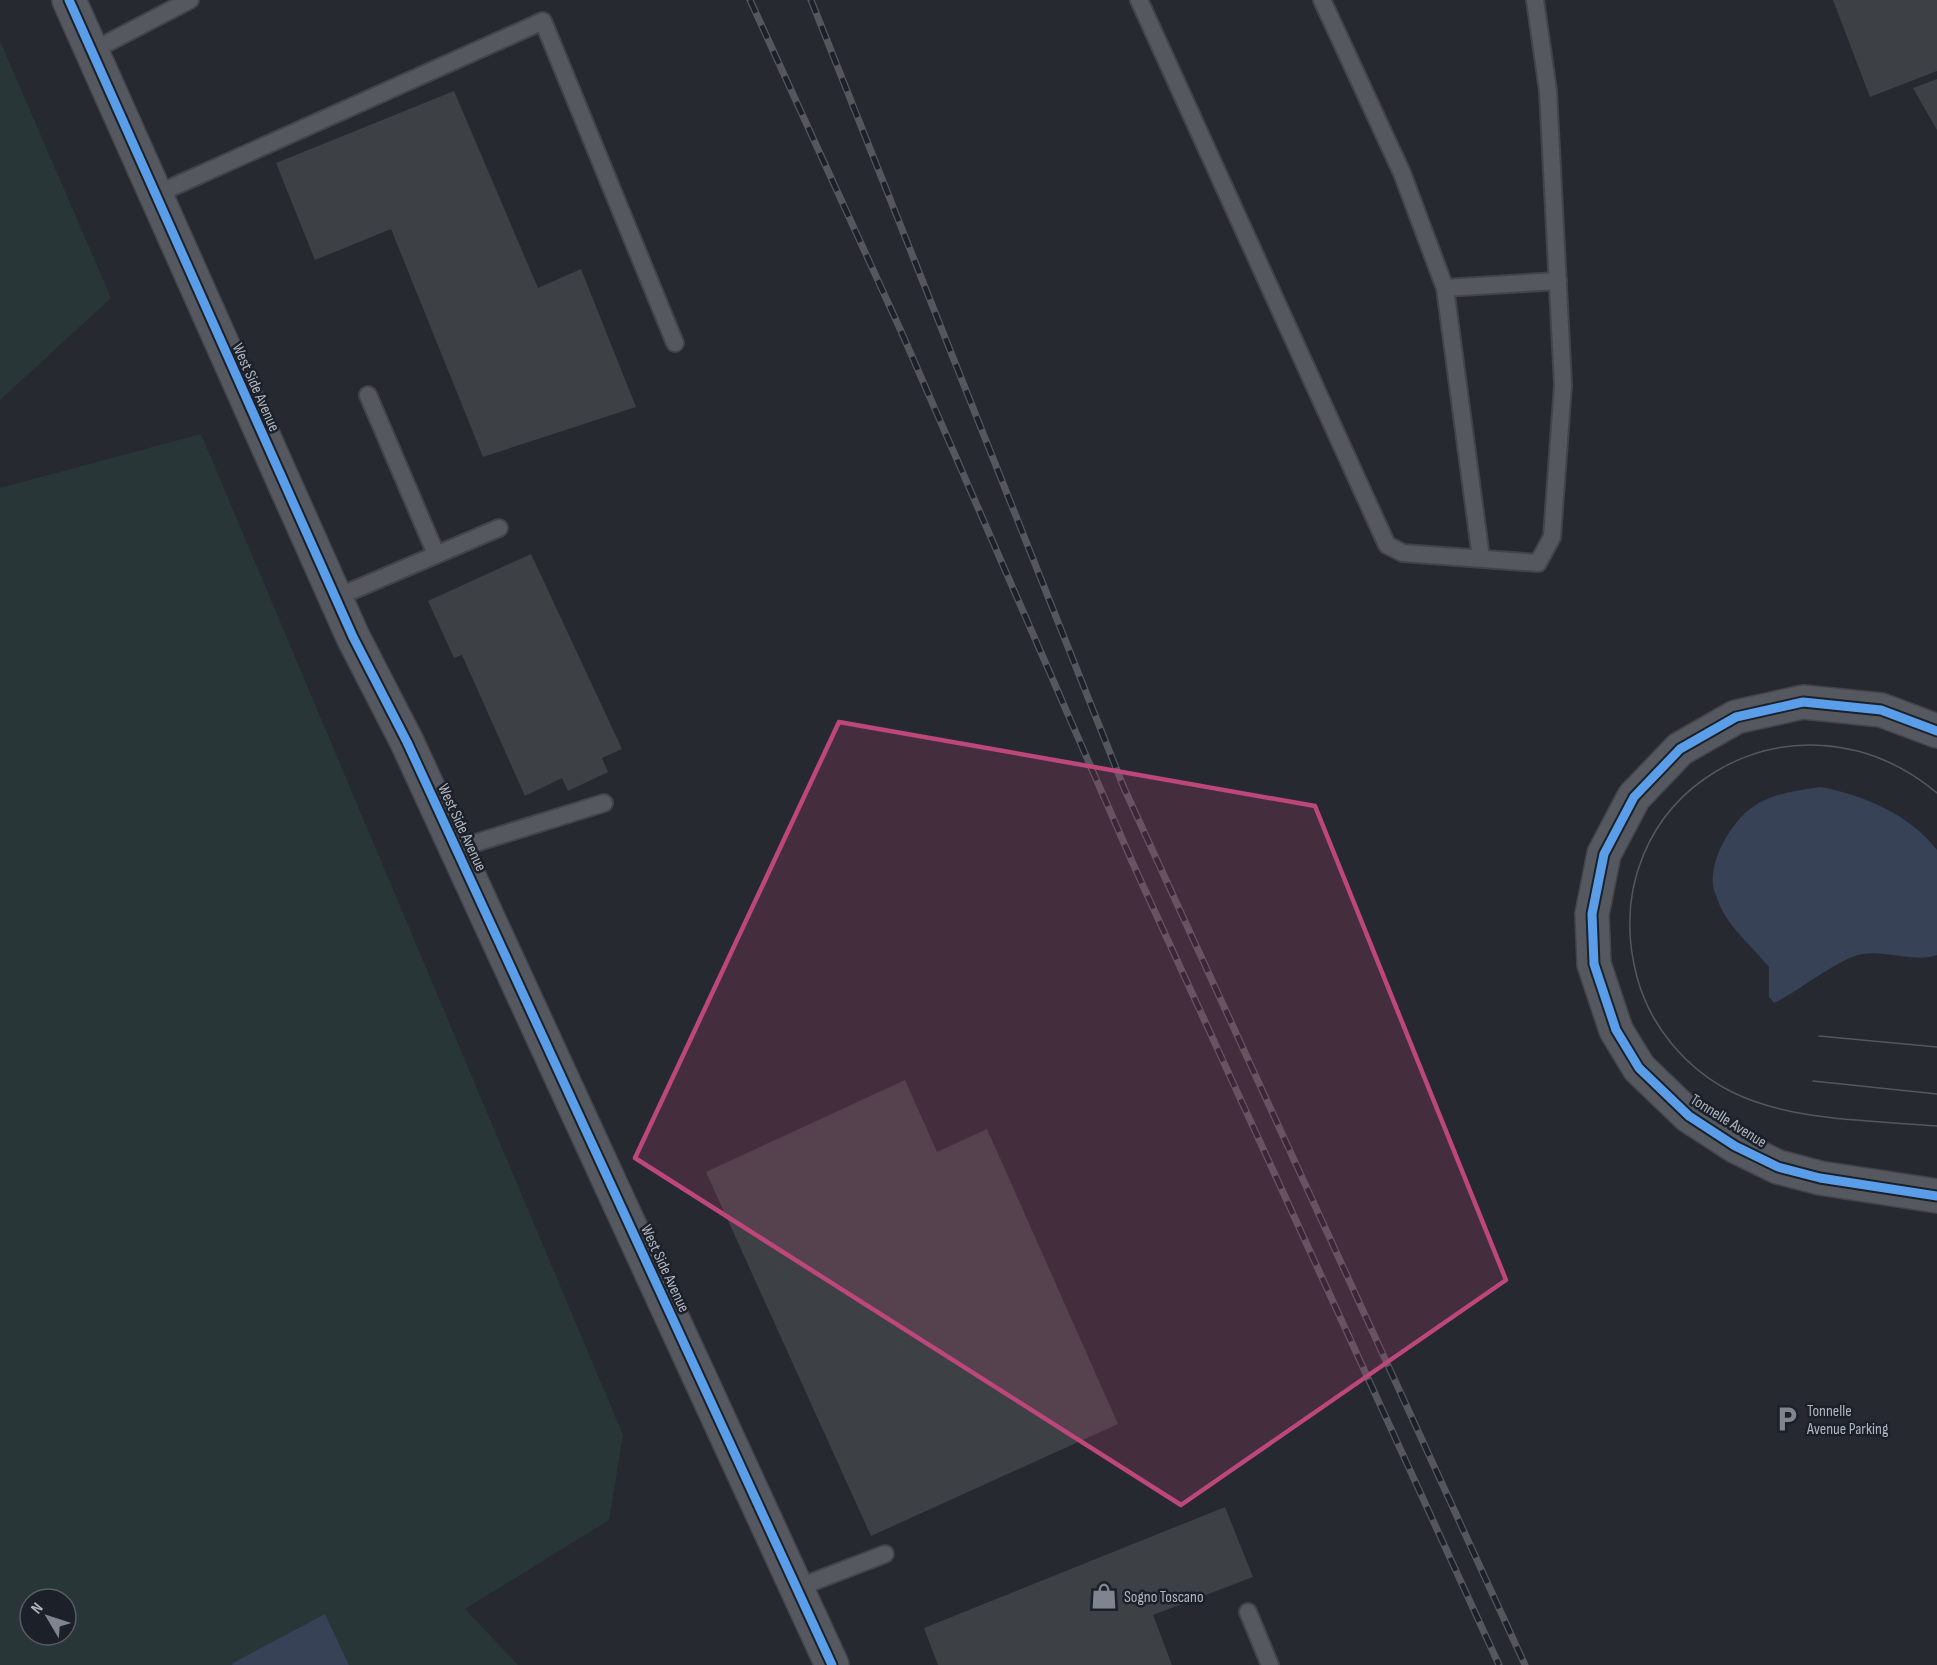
<svg xmlns="http://www.w3.org/2000/svg" width="1937" height="1665" viewBox="0 0 1937 1665" font-family="'Sofia Sans Condensed',sans-serif">
  <style>
    .green { fill: #283638; fill-rule: evenodd }
    .water { fill: #374257 }
    .building { fill: #3d4045 }
    .lines { fill: none; stroke-linecap: round; stroke-linejoin: round }
    .service-casing { stroke: #424449; stroke-width: 20 }
    .minor-casing { stroke: #424449; stroke-width: 36 }
    .tertiary-casing { stroke: #424449; stroke-width: 36 }
    .service { stroke: #55585f; stroke-width: 16 }
    .minor { stroke: #55585f; stroke-width: 33 }
    .tertiary { stroke: #55585f; stroke-width: 33 }
    .tram { stroke: #55575c; stroke-width: 1.5 }
    .rail-casing { stroke: #55575c; stroke-width: 7 }
    .rail { stroke: #1b2029; stroke-width: 4.5; stroke-dasharray: 14; stroke-linecap: butt }
    .cycleway-casing { stroke: #1b2029; stroke-width: 13 }
    .cycleway { stroke: #5a9eea; stroke-width: 9 }
    .marked { fill: #bd477a; fill-opacity: 0.2; stroke: #bd477a; stroke-width: 4.5; stroke-linejoin: round }
    .labels { text-anchor: middle; stroke-width: 5; stroke-linejoin: round; paint-order: stroke }
    .street-label { font-size: 16px; fill: #b0b5c1; stroke: #1b2029 }
    .poi-label { font-size: 16px; fill: #b0b5c1; stroke: #1b2029; text-anchor: start }
  </style>
  <rect width="100%" height="100%" fill="#262930"/>
  <g class="green">
    <path d="M 0,41 L 111,298 L 0,400 Z"/>
    <path d="M 201,434 L 623,1435 L 609,1520 L 465,1609 L 518,1665 L 349,1665 L 325,1614 L 232,1665 L 0,1665 L 0,488 ZM 30,1599 L 66,1599 L 66,1635 L 30,1635 Z"/>
  </g>
  <g class="water">
    <path d="M 1821,787 C 1865,796 1909,814 1937,850 L 1937,955 C 1914,963 1888,950 1863,954 C 1840,957 1798,992 1774,1003 L 1769,997 L 1769,967 C 1752,946 1732,931 1720,906 C 1718,900 1713,890 1713,884 C 1710,855 1737,812 1763,801 C 1781,792 1802,790 1821,787 Z"/>
    <path d="M 325,1614 L 349,1665 L 232,1665 L 233,1663 Z"/>
  </g>
  <g class="building">
    <path d="M 1833,0 L 1937,0 L 1937,71 L 1870,97 Z"/>
    <path d="M 1937,79 L 1937,130 L 1913,88 Z"/>
    <path d="M 454,91 L 538,288 L 581,269 L 636,407 L 483,457 L 391,229 L 315,260 L 276,163 Z"/>
    <path d="M 531,554 L 622,749 L 602,758 L 608,772 L 568,791 L 562,778 L 525,796 L 462,655 L 454,658 L 428,601 Z"/>
    <path d="M 905,1080 L 937,1152 L 987,1129 L 1118,1424 L 871,1536 L 706,1172 Z"/>
    <path d="M 1225,1507 L 1253,1577 L 1153,1615 L 1172,1665 L 938,1665 L 924,1628 Z"/>
  </g>
  <g class="lines">
    <g class="service-casing">
      <g id="service">
        <path d="M 1139,0 L 1387,545 L 1403,553 L 1538,563 L 1552,537 L 1563,385 L 1548,91 L 1535,0"/>
        <path d="M 1322,0 L 1402,173 L 1445,288 L 1481,558"/>
        <path d="M 92,51 L 190,0"/>
        <path d="M 157,194 L 543,21 L 675,343"/>
        <path d="M 1445,288 L 1558,281"/>
        <path d="M 368,395 L 436,554"/>
        <path d="M 335,598 L 499,528"/>
        <path d="M 456,849 L 604,803"/>
        <path d="M 797,1588 L 885,1554"/>
        <path d="M 1248,1612 L 1270,1665"/>
      </g>
    </g>
    <g class="minor-casing">
      <path id="minor" d="M 1937,731 L 1881,710 L 1803,702 L 1736,717 L 1680,749 L 1634,797 L 1604,854 L 1592,914 L 1594,964 L 1616,1030 L 1639,1068 L 1689,1116 L 1735,1146 L 1778,1167 L 1820,1178 L 1937,1196"/>
    </g>
    <g class="tertiary-casing">
      <path id="tertiary" d="M 69,0 L 353,637 L 407,742 L 832,1665"/>
    </g>
    <use href="#service" class="service"/>
    <use href="#minor" class="minor"/>
    <use href="#tertiary" class="tertiary"/>
    <g class="tram">
      <path d="M 1937,793 C 1794,673 1589,795 1637,977 C 1650,1026 1686,1069 1732,1092 C 1793,1122 1871,1120 1937,1126"/>
      <path d="M 1819,1036 L 1937,1047"/>
      <path d="M 1813,1081 L 1937,1094"/>
    </g>
    <g class="rail-casing">
      <g id="rail">
        <path d="M 750,0 L 901,331 L 1134,866 L 1499,1665"/>
        <path d="M 811,0 L 1124,788 L 1525,1665"/>
      </g>
    </g>
    <use href="#rail" class="rail"/>
    <g class="cycleway-casing">
      <g id="cycleway">
        <path d="M 69,0 L 353,637 L 407,742 L 832,1665"/>
        <path d="M 1937,731 L 1881,710 L 1803,702 L 1736,717 L 1680,749 L 1634,797 L 1604,854 L 1592,914 L 1594,964 L 1616,1030 L 1639,1068 L 1689,1116 L 1735,1146 L 1778,1167 L 1820,1178 L 1937,1196"/>
      </g>
    </g>
    <use href="#cycleway" class="cycleway"/>
  </g>
  <path class="marked" d="M 839,722 L 1315,806 L 1506,1280 L 1181,1505 L 635,1158 Z"/>
  <defs>
    <g id="parking-bare" transform="scale(2.07)"><path d="M-3.5-5.5H1a3.5 3.5 0 0 1 0 7H-1V5.5H-3.5ZM-1-3.4V-.6H.8a1.4 1.4 0 0 0 0-2.8Z" fill="#80848e" stroke="#1b2029" stroke-width="2.5" paint-order="stroke"/></g>
    <g id="shop-bare" transform="scale(2.07)"><path d="M-5-2.5h2.3a2.7 3.5 0 0 1 5.4 0H5L5.5 6h-11ZM-1.5-2.5h3a1.5 2.3 0 0 0-3 0Z" fill="#80848e" stroke="#1b2029" stroke-width="2.5" paint-order="stroke"/></g>
  </defs>
  <g fill-rule="evenodd">
    <use href="#parking-bare" x="1787" y="1419"/>
    <use href="#shop-bare" x="1104" y="1596"/>
  </g>
  <g class="labels">
    <g class="street-label">
      <text transform="translate(257 387) rotate(66)" y="6">West Side Avenue</text>
      <text transform="translate(463 827) rotate(65)" y="6">West Side Avenue</text>
      <text transform="translate(1729 1120) rotate(32)" y="6">Tonnelle Avenue</text>
      <text transform="translate(666 1268) rotate(65)" y="6">West Side Avenue</text>
    </g>
    <g class="poi-label">
      <text x="1807" y="1416">Tonnelle<tspan x="1807" dy="18">Avenue Parking</tspan></text>
      <text x="1124" y="1602">Sogno Toscano</text>
    </g>
  </g>
  <g transform="translate(48 1617) rotate(309)"><circle r="28" fill="#1b2029" stroke="#575c66" stroke-width="1.5"/>
  <path d="M0-4.5L10 22L0 15L-10 22Z" fill="#80848e"/>
  <text y="-9" font-size="16" font-weight="bold" text-anchor="middle" fill="#b0b5c1">N</text>
  </g>
</svg>
